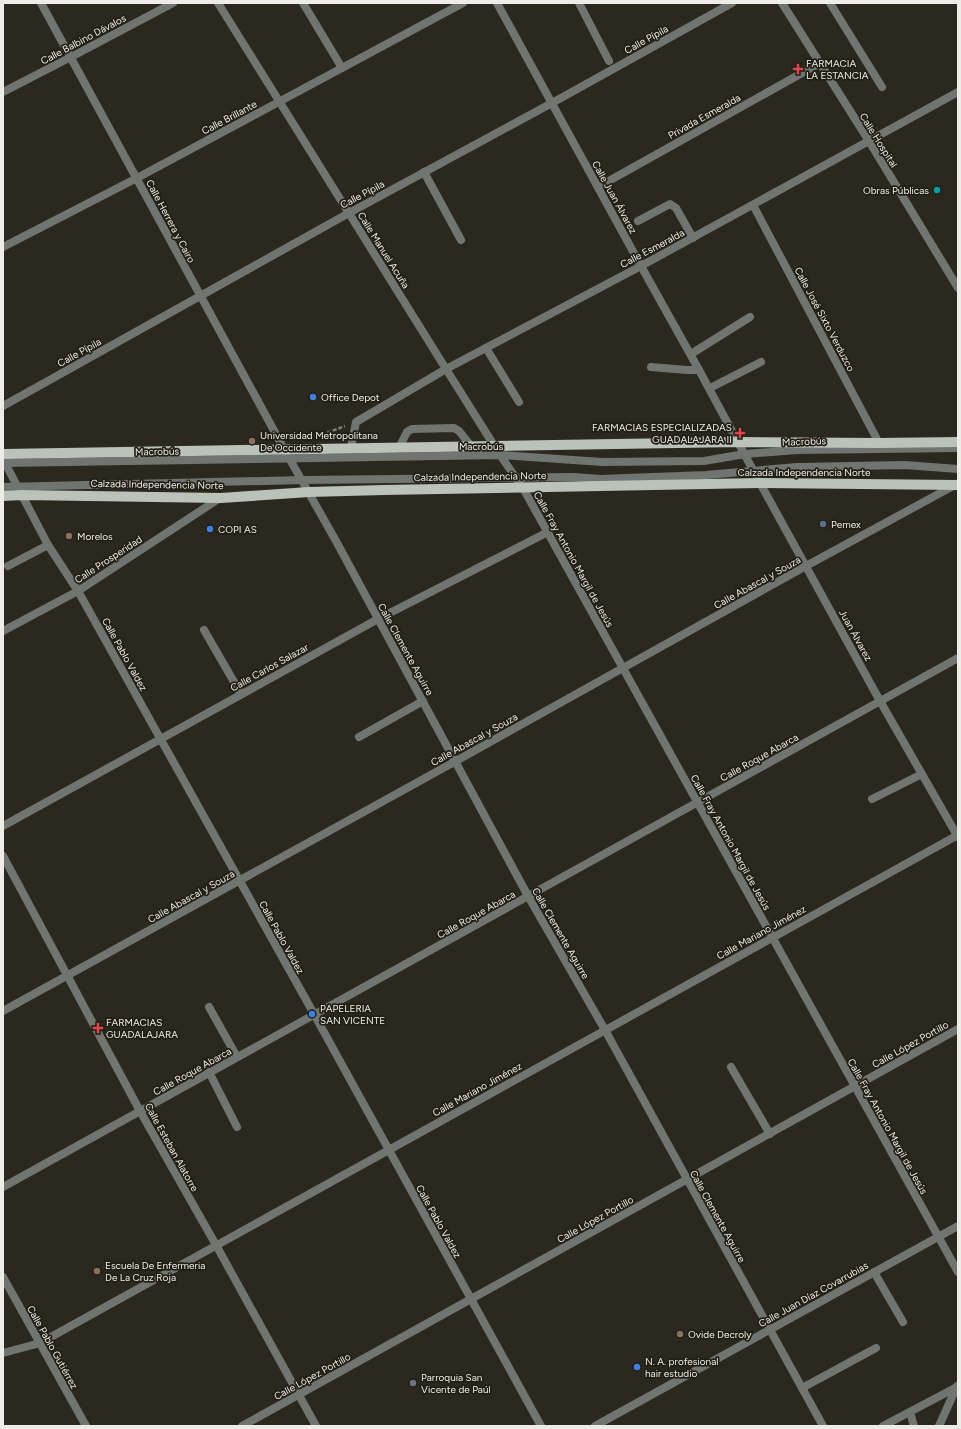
<svg xmlns="http://www.w3.org/2000/svg" width="961" height="1429" viewBox="0 0 961 1429" font-family="Figtree,sans-serif">
  <style>
    .lines { fill: none; stroke-linecap: round; stroke-linejoin: round }
    .path { stroke: #838078; stroke-width: 2.5; stroke-dasharray: 4 2; stroke-linecap: butt }
    .service { stroke: #717571; stroke-width: 8 }
    .pedestrian { stroke: #717571; stroke-width: 8 }
    .minor { stroke: #717571; stroke-width: 8 }
    .primary { stroke: #bbc2ba; stroke-width: 10 }
    .health-dot { fill: #e0444e; stroke: #211f16; stroke-width: 1.5 }
    .culture-dot { fill: #0f9aa8; stroke: #211f16; stroke-width: 1.5 }
    .shop-dot { fill: #3f7fe0; stroke: #211f16; stroke-width: 1.5 }
    .education-dot { fill: #8d6e63; stroke: #211f16; stroke-width: 1.5 }
    .service-dot { fill: #5c6f8a; stroke: #211f16; stroke-width: 1.5 }
    .worship-dot { fill: #6b7280; stroke: #211f16; stroke-width: 1.5 }
    .labels { text-anchor: middle; stroke-width: 3.5; stroke-linejoin: round; paint-order: stroke }
    .street-label { font-size: 10px; fill: #eeece6; stroke: #211f16 }
    .poi-label { font-size: 10px; fill: #eeece6; stroke: #211f16; text-anchor: start }
  </style>
  <rect width="100%" height="100%" fill="#2b281f"/>
  <g class="lines">
    <path class="path" d="M 316,437 L 345,426"/>
    <g class="service">
      <path d="M 579,3 L 609,61"/>
      <path d="M 638,221 L 670,204 L 676,208 L 693,238"/>
      <path d="M 486,348 L 519,402"/>
      <path d="M 691,354 L 750,317"/>
      <path d="M 651,367 L 687,370 L 699,370"/>
      <path d="M 710,388 L 761,362"/>
      <path d="M 400,446 L 407,432 L 412,429 L 454,428 L 459,431 L 471,446"/>
      <path d="M 3,463 L 500,455 L 602,462 L 704,461 L 745,454 L 797,450 L 958,448"/>
      <path d="M 3,487 L 303,480 L 573,477 L 601,479 L 706,475 L 797,467 L 905,465 L 958,469"/>
      <path d="M 8,566 L 48,545"/>
      <path d="M 204,630 L 241,694"/>
      <path d="M 359,737 L 423,701"/>
      <path d="M 872,799 L 922,774"/>
      <path d="M 209,1007 L 237,1057"/>
      <path d="M 731,1067 L 770,1134"/>
      <path d="M 209,1072 L 237,1127"/>
      <path d="M 874,1272 L 903,1322"/>
      <path d="M 802,1388 L 876,1348"/>
    </g>
    <path class="pedestrian" d="M 424,172 L 461,240"/>
    <g class="minor">
      <path d="M 41,3 L 284,449 L 336,541 L 528,896 L 605,1030 L 823,1426"/>
      <path d="M 218,3 L 446,369 L 500,455 L 523,488 L 958,1272"/>
      <path d="M 303,3 L 342,68"/>
      <path d="M 497,3 L 641,266 L 699,370 L 760,483 L 880,701 L 958,837"/>
      <path d="M 782,3 L 869,141 L 958,288"/>
      <path d="M 830,3 L 882,87"/>
      <path d="M 3,92 L 71,57 L 173,3"/>
      <path d="M 598,187 L 820,63"/>
      <path d="M 753,205 L 879,443"/>
      <path d="M 3,247 L 137,178 L 463,3"/>
      <path d="M 3,406 L 349,213 L 552,103 L 732,3"/>
      <path d="M 351,448 L 356,422 L 446,369 L 641,266 L 958,92"/>
      <path d="M 3,459 L 48,545 L 78,591 L 314,1014 L 541,1426"/>
      <path d="M 3,631 L 78,591 L 220,498"/>
      <path d="M 3,826 L 378,619 L 548,532"/>
      <path d="M 3,856 L 140,1111 L 216,1245 L 316,1426"/>
      <path d="M 3,1011 L 456,761 L 806,566 L 955,485"/>
      <path d="M 3,1187 L 958,658"/>
      <path d="M 3,1277 L 86,1426"/>
      <path d="M 3,1353 L 40,1343 L 958,835"/>
      <path d="M 910,1412 L 914,1426"/>
      <path d="M 242,1426 L 958,1029"/>
      <path d="M 595,1426 L 958,1226"/>
      <path d="M 883,1426 L 957,1387"/>
      <path d="M 939,1426 L 957,1386"/>
    </g>
    <g class="primary">
      <path d="M 3,454 L 739,442 L 879,443 L 958,442"/>
      <path d="M 3,496 L 22,495 L 221,498 L 309,492 L 384,490 L 760,483 L 958,485"/>
    </g>
  </g>
  <g class="health-dot">
    <path d="M796 63h4v4h4v4h-4v4h-4v-4h-4v-4h4z"/>
    <path d="M738 427h4v4h4v4h-4v4h-4v-4h-4v-4h4z"/>
    <path d="M96 1022h4v4h4v4h-4v4h-4v-4h-4v-4h4z"/>
  </g>
  <circle class="culture-dot" cx="937" cy="190" r="4"/>
  <g class="shop-dot">
    <circle cx="313" cy="397" r="4"/>
    <circle cx="210" cy="529" r="4"/>
    <circle cx="312" cy="1014" r="4"/>
    <circle cx="637" cy="1367" r="4"/>
  </g>
  <g class="education-dot">
    <circle cx="252" cy="441" r="4"/>
    <circle cx="69" cy="536" r="4"/>
    <circle cx="97" cy="1271" r="4"/>
    <circle cx="680" cy="1334" r="4"/>
  </g>
  <circle class="service-dot" cx="823" cy="524" r="4"/>
  <circle class="worship-dot" cx="413" cy="1383" r="4"/>
  <g class="labels">
    <g class="street-label">
      <text transform="translate(83 39) rotate(-28)" y="4">Calle Balbino Dávalos</text>
      <text transform="translate(646 39) rotate(-29)" y="4">Calle Pípila</text>
      <text transform="translate(704 116) rotate(-29)" y="4">Privada Esmeralda</text>
      <text transform="translate(229 117) rotate(-28)" y="4">Calle Brillante</text>
      <text transform="translate(879 140) rotate(58)" y="4">Calle Hospital</text>
      <text transform="translate(362 194) rotate(-28)" y="4">Calle Pípila</text>
      <text transform="translate(615 197) rotate(61)" y="4">Calle Juan Álvarez</text>
      <text transform="translate(171 221) rotate(62)" y="4">Calle Herrera y Cairo</text>
      <text transform="translate(652 248) rotate(-28)" y="4">Calle Esmeralda</text>
      <text transform="translate(384 250) rotate(58)" y="4">Calle Manuel Acuña</text>
      <text transform="translate(825 319) rotate(62)" y="4">Calle José Sixto Verduzco</text>
      <text transform="translate(79 352) rotate(-29)" y="4">Calle Pípila</text>
      <text transform="translate(804 441) rotate(-2)" y="4">Macrobús</text>
      <text x="481" y="450">Macrobús</text>
      <text transform="translate(157 451) rotate(-1)" y="4">Macrobús</text>
      <text x="804" y="476">Calzada Independencia Norte</text>
      <text transform="translate(480 476) rotate(-1)" y="4">Calzada Independencia Norte</text>
      <text transform="translate(157 484) rotate(1)" y="4">Calzada Independencia Norte</text>
      <text transform="translate(108 559) rotate(-33)" y="4">Calle Prosperidad</text>
      <text transform="translate(574 559) rotate(61)" y="4">Calle Fray Antonio Margil de Jesús</text>
      <text transform="translate(757 582) rotate(-29)" y="4">Calle Abascal y Souza</text>
      <text transform="translate(856 635) rotate(61)" y="4">Juan Álvarez</text>
      <text transform="translate(406 649) rotate(61)" y="4">Calle Clemente Aguirre</text>
      <text transform="translate(125 654) rotate(61)" y="4">Calle Pablo Valdez</text>
      <text transform="translate(269 667) rotate(-29)" y="4">Calle Carlos Salazar</text>
      <text transform="translate(474 739) rotate(-29)" y="4">Calle Abascal y Souza</text>
      <text transform="translate(759 757) rotate(-29)" y="4">Calle Roque Abarca</text>
      <text transform="translate(731 842) rotate(61)" y="4">Calle Fray Antonio Margil de Jesús</text>
      <text transform="translate(191 896) rotate(-29)" y="4">Calle Abascal y Souza</text>
      <text transform="translate(476 914) rotate(-29)" y="4">Calle Roque Abarca</text>
      <text transform="translate(761 932) rotate(-29)" y="4">Calle Mariano Jiménez</text>
      <text transform="translate(561 933) rotate(60)" y="4">Calle Clemente Aguirre</text>
      <text transform="translate(282 937) rotate(61)" y="4">Calle Pablo Valdez</text>
      <text transform="translate(910 1044) rotate(-29)" y="4">Calle López Portillo</text>
      <text transform="translate(192 1071) rotate(-29)" y="4">Calle Roque Abarca</text>
      <text transform="translate(477 1089) rotate(-29)" y="4">Calle Mariano Jiménez</text>
      <text transform="translate(888 1126) rotate(61)" y="4">Calle Fray Antonio Margil de Jesús</text>
      <text transform="translate(172 1147) rotate(61)" y="4">Calle Esteban Alatorre</text>
      <text transform="translate(718 1216) rotate(61)" y="4">Calle Clemente Aguirre</text>
      <text transform="translate(595 1219) rotate(-29)" y="4">Calle López Portillo</text>
      <text transform="translate(439 1221) rotate(61)" y="4">Calle Pablo Valdez</text>
      <text transform="translate(813 1294) rotate(-29)" y="4">Calle Juan Díaz Covarrubias</text>
      <text transform="translate(53 1347) rotate(61)" y="4">Calle Pablo Gutiérrez</text>
      <text transform="translate(312 1376) rotate(-29)" y="4">Calle López Portillo</text>
    </g>
    <g class="poi-label">
      <text x="806" y="67">FARMACIA<tspan x="806" dy="12">LA ESTANCIA</tspan></text>
      <text x="929" y="194" text-anchor="end">Obras Públicas</text>
      <text x="321" y="401">Office Depot</text>
      <text x="732" y="431" text-anchor="end">FARMACIAS ESPECIALIZADAS<tspan x="732" dy="12">GUADALAJARA II</tspan></text>
      <text x="260" y="439">Universidad Metropolitana<tspan x="260" dy="12">De Occidente</tspan></text>
      <text x="831" y="528">Pemex</text>
      <text x="218" y="533">COPI AS</text>
      <text x="77" y="540">Morelos</text>
      <text x="320" y="1012">PAPELERIA<tspan x="320" dy="12">SAN VICENTE</tspan></text>
      <text x="106" y="1026">FARMACIAS<tspan x="106" dy="12">GUADALAJARA</tspan></text>
      <text x="105" y="1269">Escuela De Enfermeria<tspan x="105" dy="12">De La Cruz Roja</tspan></text>
      <text x="688" y="1338">Ovide Decroly</text>
      <text x="645" y="1365">N. A. profesional<tspan x="645" dy="12">hair estudio</tspan></text>
      <text x="421" y="1381">Parroquia San<tspan x="421" dy="12">Vicente de Paúl</tspan></text>
    </g>
  </g>
  <rect width="961" height="1429" fill="none" stroke="#eeece6" stroke-width="8"/>
</svg>
